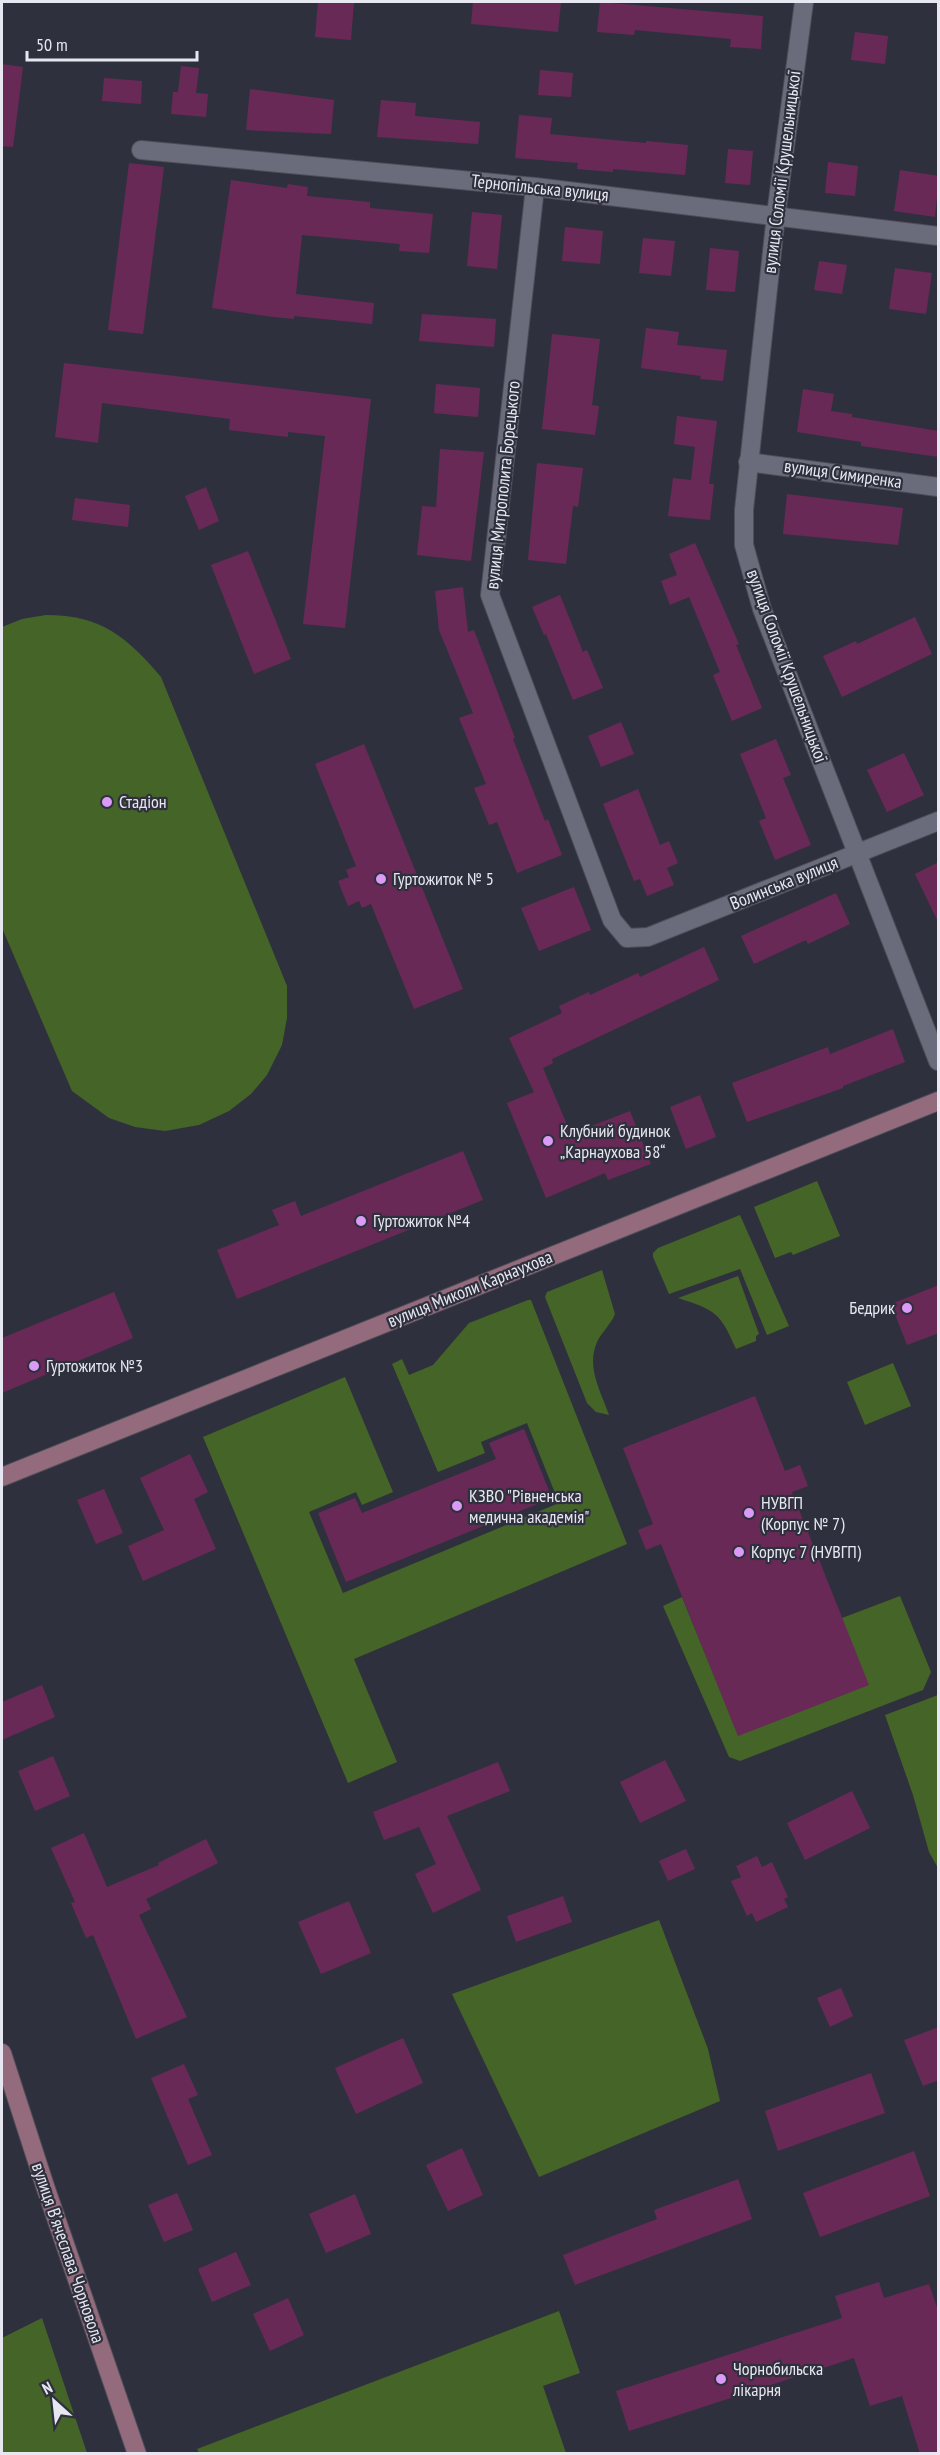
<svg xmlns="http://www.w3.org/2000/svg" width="940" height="2455" viewBox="0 0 940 2455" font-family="'PT Sans Narrow',sans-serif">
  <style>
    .green { fill: #456427 }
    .building { fill: #692957 }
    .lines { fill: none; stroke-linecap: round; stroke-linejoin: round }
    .minor-casing { stroke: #4d4e59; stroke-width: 20 }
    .secondary-casing { stroke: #4d4e59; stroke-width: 20 }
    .minor { stroke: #6b6c7b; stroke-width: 18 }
    .secondary { stroke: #946b7c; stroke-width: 18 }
    .poi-dot { fill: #da9af6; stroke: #2f303d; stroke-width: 2 }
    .labels { text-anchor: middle; stroke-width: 4.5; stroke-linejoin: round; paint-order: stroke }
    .street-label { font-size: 18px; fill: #e6e7f0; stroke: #2f303d }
    .poi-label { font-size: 18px; fill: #e6e7f0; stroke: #2f303d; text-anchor: start }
  </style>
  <rect width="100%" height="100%" fill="#2f303d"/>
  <g class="green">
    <path d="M 46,615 C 101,615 127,637 161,677 L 287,986 L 287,1018 L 282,1045 L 267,1075 L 251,1094 L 229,1111 L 199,1125 L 165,1131 L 135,1127 L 109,1118 L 72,1091 L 2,928 L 2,627 L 22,619 Z"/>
    <path d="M 817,1181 L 840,1236 L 793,1255 L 791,1252 L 775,1258 L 754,1207 Z"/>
    <path d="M 740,1215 L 789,1326 L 767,1335 L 740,1269 L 669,1294 L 653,1257 L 653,1253 L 658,1248 Z"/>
    <path d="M 602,1270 L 615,1314 C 611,1324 602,1332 597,1342 C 586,1368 601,1391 609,1415 L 596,1412 L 587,1403 L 545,1297 L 547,1292 Z"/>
    <path d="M 738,1276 L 759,1334 L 756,1336 L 756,1341 L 736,1349 C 720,1312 715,1310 678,1298 Z"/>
    <path d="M 528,1300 L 531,1300 L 627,1544 L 354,1659 L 397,1762 L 348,1783 L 203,1437 L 345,1377 L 393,1492 L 362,1505 L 356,1492 L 309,1512 L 343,1593 L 559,1503 L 527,1423 L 481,1442 L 485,1453 L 438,1472 L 392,1364 L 402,1359 L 409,1375 L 433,1365 L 469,1323 Z"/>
    <path d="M 893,1363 L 911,1406 L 865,1425 L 847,1382 Z"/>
    <path d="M 900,1596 L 931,1672 L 923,1690 L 740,1761 L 729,1757 L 663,1606 L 682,1597 L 738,1735 L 842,1618 Z"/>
    <path d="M 938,1695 L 938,1868 L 929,1852 L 913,1795 L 885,1715 Z"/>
    <path d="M 659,1920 L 708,2049 L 720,2101 L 539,2177 L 452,1994 Z"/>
    <path d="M 559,2311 L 580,2373 L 543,2386 L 566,2453 L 199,2453 L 197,2449 Z"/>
    <path d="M 42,2318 L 87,2453 L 2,2453 L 2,2338 Z"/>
  </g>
  <g class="building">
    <path d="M 318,2 L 354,2 L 351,40 L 315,37 Z"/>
    <path d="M 473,2 L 561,2 L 558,32 L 471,24 Z"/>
    <path d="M 600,2 L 763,16 L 761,49 L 730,47 L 731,39 L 635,30 L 634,35 L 597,32 Z"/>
    <path d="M 855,32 L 888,36 L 885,64 L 851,60 Z"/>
    <path d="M 2,64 L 23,67 L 13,147 L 2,146 Z"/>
    <path d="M 181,66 L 199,68 L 196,93 L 208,94 L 206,117 L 171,114 L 173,92 L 178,92 Z"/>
    <path d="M 540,70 L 573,73 L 571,97 L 538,95 Z"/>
    <path d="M 104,78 L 142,81 L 141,104 L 102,101 Z"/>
    <path d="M 250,89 L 334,100 L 331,134 L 246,130 Z"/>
    <path d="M 381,100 L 416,103 L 415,116 L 480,122 L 478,144 L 377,137 Z"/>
    <path d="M 519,115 L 552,118 L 550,134 L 646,143 L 646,141 L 688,145 L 685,175 L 613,169 L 613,172 L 577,169 L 578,163 L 515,158 Z"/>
    <path d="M 728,149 L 753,151 L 750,185 L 725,183 Z"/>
    <path d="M 828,162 L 858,166 L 855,196 L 825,193 Z"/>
    <path d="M 129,163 L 164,167 L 143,334 L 108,330 Z"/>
    <path d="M 900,170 L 939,176 L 935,217 L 894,211 Z"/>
    <path d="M 231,180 L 287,188 L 288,184 L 308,187 L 307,196 L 370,202 L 370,208 L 433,214 L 429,253 L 399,251 L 400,244 L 302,235 L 296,294 L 374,303 L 372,324 L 294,316 L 294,319 L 273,317 L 212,308 Z"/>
    <path d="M 472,212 L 502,215 L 497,269 L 467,266 Z"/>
    <path d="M 565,227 L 603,231 L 600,264 L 562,261 Z"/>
    <path d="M 643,238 L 675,241 L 671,276 L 639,273 Z"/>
    <path d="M 710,248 L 739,251 L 735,292 L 706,290 Z"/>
    <path d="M 819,261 L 847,265 L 842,294 L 814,290 Z"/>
    <path d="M 895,268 L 932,273 L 926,314 L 889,309 Z"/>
    <path d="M 422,314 L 496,319 L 494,347 L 419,341 Z"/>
    <path d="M 646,328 L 679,332 L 677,345 L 727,350 L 723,381 L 700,379 L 701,376 L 641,368 Z"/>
    <path d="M 552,334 L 600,339 L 592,405 L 599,406 L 595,435 L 542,429 Z"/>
    <path d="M 64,363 L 371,399 L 345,628 L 303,624 L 325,436 L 288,432 L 288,437 L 229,430 L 230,419 L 102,403 L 98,443 L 55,437 Z"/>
    <path d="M 436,384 L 480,388 L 478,417 L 434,413 Z"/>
    <path d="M 803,389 L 834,394 L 831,411 L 852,414 L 852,417 L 939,431 L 939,457 L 861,446 L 861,442 L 797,432 Z"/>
    <path d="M 677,416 L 717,421 L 709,484 L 714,484 L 710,520 L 668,516 L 673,478 L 691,480 L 695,447 L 674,444 Z"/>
    <path d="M 440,449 L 484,452 L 471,561 L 417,555 L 422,506 L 436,507 Z"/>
    <path d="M 537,463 L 583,468 L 578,507 L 573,506 L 566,564 L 528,560 Z"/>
    <path d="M 206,487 L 219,521 L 199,530 L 185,496 Z"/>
    <path d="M 787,494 L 903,508 L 898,545 L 783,534 Z"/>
    <path d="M 75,498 L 130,505 L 128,527 L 72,520 Z"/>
    <path d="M 695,543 L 739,644 L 736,645 L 762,708 L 732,721 L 713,675 L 720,672 L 689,597 L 670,605 L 661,581 L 677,575 L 669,554 Z"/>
    <path d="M 248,551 L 291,659 L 254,674 L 211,565 Z"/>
    <path d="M 463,587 L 468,632 L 474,630 L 515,738 L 513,739 L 545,821 L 548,819 L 562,855 L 517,873 L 497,822 L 489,825 L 474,788 L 486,784 L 459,718 L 473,713 L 439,630 L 435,591 Z"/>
    <path d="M 560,595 L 583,652 L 587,650 L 603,688 L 573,700 L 546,634 L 544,635 L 532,607 Z"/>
    <path d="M 915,617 L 932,654 L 842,697 L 823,656 L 856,641 L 857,644 Z"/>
    <path d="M 621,722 L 634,754 L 601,767 L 588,736 Z"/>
    <path d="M 776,739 L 791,775 L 783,778 L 811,845 L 775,860 L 759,821 L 766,818 L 740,754 Z"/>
    <path d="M 364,744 L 463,989 L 414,1009 L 371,904 L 362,908 L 359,901 L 348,906 L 338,881 L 349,877 L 346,870 L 356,866 L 315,764 Z"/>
    <path d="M 904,753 L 924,795 L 887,812 L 867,770 Z"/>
    <path d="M 638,789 L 660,845 L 669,841 L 678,863 L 667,868 L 674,885 L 647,896 L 640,879 L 634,881 L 603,804 Z"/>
    <path d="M 939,862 L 939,924 L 915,874 Z"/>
    <path d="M 574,887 L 591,930 L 539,951 L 521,908 Z"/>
    <path d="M 836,893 L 850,924 L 808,944 L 806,940 L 754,964 L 741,936 Z"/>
    <path d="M 704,947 L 719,980 L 552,1059 L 553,1063 L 543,1068 L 571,1134 L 630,1111 L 651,1164 L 608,1180 L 605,1173 L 546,1198 L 507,1103 L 534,1092 L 509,1038 L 562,1013 L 559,1006 L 589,992 L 590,995 L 638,973 L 640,977 Z"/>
    <path d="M 893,1029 L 905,1062 L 843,1086 L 843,1088 L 747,1122 L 732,1083 L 828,1047 L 830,1054 Z"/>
    <path d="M 700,1095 L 716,1137 L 686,1149 L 670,1107 Z"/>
    <path d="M 463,1151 L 483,1200 L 237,1299 L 217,1250 L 279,1225 L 272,1210 L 295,1201 L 301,1216 Z"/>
    <path d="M 939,1285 L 939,1333 L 907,1345 L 891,1304 Z"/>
    <path d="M 114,1292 L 133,1338 L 2,1393 L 2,1338 Z"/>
    <path d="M 755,1396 L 785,1471 L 800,1465 L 808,1486 L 792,1492 L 869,1685 L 738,1736 L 661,1544 L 646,1550 L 638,1530 L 653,1524 L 623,1448 Z"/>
    <path d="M 524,1429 L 552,1498 L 346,1582 L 318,1513 L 355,1498 L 362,1513 L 496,1459 L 489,1443 Z"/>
    <path d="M 190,1454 L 208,1492 L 194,1499 L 216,1549 L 143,1581 L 128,1546 L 164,1530 L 140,1478 Z"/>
    <path d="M 104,1489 L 123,1533 L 96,1544 L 77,1500 Z"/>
    <path d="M 42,1685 L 55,1717 L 2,1740 L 2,1702 Z"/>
    <path d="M 53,1756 L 70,1796 L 35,1811 L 18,1771 Z"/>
    <path d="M 665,1760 L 686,1801 L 640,1823 L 620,1782 Z"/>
    <path d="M 498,1762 L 510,1791 L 447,1816 L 481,1890 L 433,1913 L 415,1874 L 436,1864 L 419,1827 L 384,1840 L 373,1812 Z"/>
    <path d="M 852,1791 L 870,1828 L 805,1860 L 787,1823 Z"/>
    <path d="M 84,1833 L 107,1887 L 159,1865 L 158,1863 L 206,1839 L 218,1863 L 146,1899 L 151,1909 L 139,1915 L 187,2017 L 136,2039 L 93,1935 L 86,1938 L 71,1903 L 75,1902 L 51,1848 Z"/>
    <path d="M 686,1849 L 695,1869 L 668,1881 L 659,1861 Z"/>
    <path d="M 757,1856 L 762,1867 L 772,1862 L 788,1897 L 784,1899 L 788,1907 L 756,1922 L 752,1913 L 747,1916 L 731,1881 L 741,1877 L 736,1866 Z"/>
    <path d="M 563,1896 L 572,1922 L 516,1942 L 507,1916 Z"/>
    <path d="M 349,1901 L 371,1953 L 321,1974 L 298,1922 Z"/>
    <path d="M 841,1988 L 853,2016 L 830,2027 L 817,1998 Z"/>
    <path d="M 939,2027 L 939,2080 L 923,2086 L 904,2040 Z"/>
    <path d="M 403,2038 L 423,2083 L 356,2114 L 335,2068 Z"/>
    <path d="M 184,2064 L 198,2095 L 188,2099 L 212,2155 L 188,2165 L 151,2078 Z"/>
    <path d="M 871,2073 L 885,2113 L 778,2151 L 765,2111 Z"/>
    <path d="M 462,2148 L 483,2195 L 448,2211 L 426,2165 Z"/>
    <path d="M 914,2151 L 930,2196 L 820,2237 L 803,2193 Z"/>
    <path d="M 738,2179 L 752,2219 L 575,2285 L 563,2255 L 657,2219 L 654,2210 Z"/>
    <path d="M 177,2193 L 193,2230 L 164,2242 L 148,2205 Z"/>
    <path d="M 355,2194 L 371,2234 L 326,2253 L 309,2214 Z"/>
    <path d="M 236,2252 L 251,2285 L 212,2302 L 198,2269 Z"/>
    <path d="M 879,2282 L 884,2298 L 929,2284 L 939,2313 L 939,2454 L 920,2454 L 902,2396 L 870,2406 L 854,2358 L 629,2431 L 616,2391 L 842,2318 L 835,2296 Z"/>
    <path d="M 288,2298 L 304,2335 L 270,2351 L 253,2314 Z"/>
  </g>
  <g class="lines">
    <g class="minor-casing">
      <g id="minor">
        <path d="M 804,2 L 776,215 L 744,510 L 744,545 L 762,609 L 938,1061"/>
        <path d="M 141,150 L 535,187 L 938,236"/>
        <path d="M 535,187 L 490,595 L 612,920 L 627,938 L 648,937 L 938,821"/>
        <path d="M 748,462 L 938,487"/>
      </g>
    </g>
    <g class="secondary-casing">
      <g id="secondary">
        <path d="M 2,1477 L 938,1101"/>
        <path d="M 2,2053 L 45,2186 L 137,2454"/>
      </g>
    </g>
    <use href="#minor" class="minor"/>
    <use href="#secondary" class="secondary"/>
  </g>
  <g class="poi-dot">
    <circle cx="107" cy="802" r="6"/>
    <circle cx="381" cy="879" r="6"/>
    <circle cx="548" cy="1141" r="6"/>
    <circle cx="361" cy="1221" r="6"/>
    <circle cx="907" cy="1308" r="6"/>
    <circle cx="34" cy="1366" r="6"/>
    <circle cx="457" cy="1506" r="6"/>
    <circle cx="749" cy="1513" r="6"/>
    <circle cx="739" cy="1552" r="6"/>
    <circle cx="721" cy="2379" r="6"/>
  </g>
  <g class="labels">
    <g class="street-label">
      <text transform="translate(782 172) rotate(-83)" y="6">вулиця Соломії Крушельницької</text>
      <text transform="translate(540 188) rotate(6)" y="6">Тернопільська вулиця</text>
      <text transform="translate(843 474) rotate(8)" y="6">вулиця Симиренка</text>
      <text transform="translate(503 485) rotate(-84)" y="6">вулиця Митрополита Борецького</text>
      <text transform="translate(787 666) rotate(70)" y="6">вулиця Соломії Крушельницької</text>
      <text transform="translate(784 883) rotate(-22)" y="6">Волинська вулиця</text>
      <text transform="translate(470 1289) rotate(-22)" y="6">вулиця Миколи Карнаухова</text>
      <text transform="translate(68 2253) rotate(71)" y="6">вулиця Вʼячеслава Чорновола</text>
    </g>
    <g class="poi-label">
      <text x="119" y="808">Стадіон</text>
      <text x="393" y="885">Гуртожиток № 5</text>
      <text x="560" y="1137">Клубний будинок<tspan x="560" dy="21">„Карнаухова 58“</tspan></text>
      <text x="373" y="1227">Гуртожиток №4</text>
      <text x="895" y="1314" text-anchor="end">Бедрик</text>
      <text x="46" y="1372">Гуртожиток №3</text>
      <text x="469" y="1502">КЗВО "Рівненська<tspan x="469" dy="21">медична академія"</tspan></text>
      <text x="761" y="1509">НУВГП<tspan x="761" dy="21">(Корпус № 7)</tspan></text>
      <text x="751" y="1558">Корпус 7 (НУВГП)</text>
      <text x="733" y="2375">Чорнобильска<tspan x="733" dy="21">лікарня</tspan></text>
    </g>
  </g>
  <rect width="940" height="2455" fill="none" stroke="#e6e7f0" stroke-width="6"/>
  <g transform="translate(54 2401) rotate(333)" stroke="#2f303d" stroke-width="4.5" paint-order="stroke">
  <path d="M0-4.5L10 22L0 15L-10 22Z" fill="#e6e7f0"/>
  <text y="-9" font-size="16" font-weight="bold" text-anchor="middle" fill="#e6e7f0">N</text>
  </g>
  <path d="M27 51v9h170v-9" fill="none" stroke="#e6e7f0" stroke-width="3"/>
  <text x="36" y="51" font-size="18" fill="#e6e7f0" stroke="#2f303d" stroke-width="4.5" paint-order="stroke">50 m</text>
</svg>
